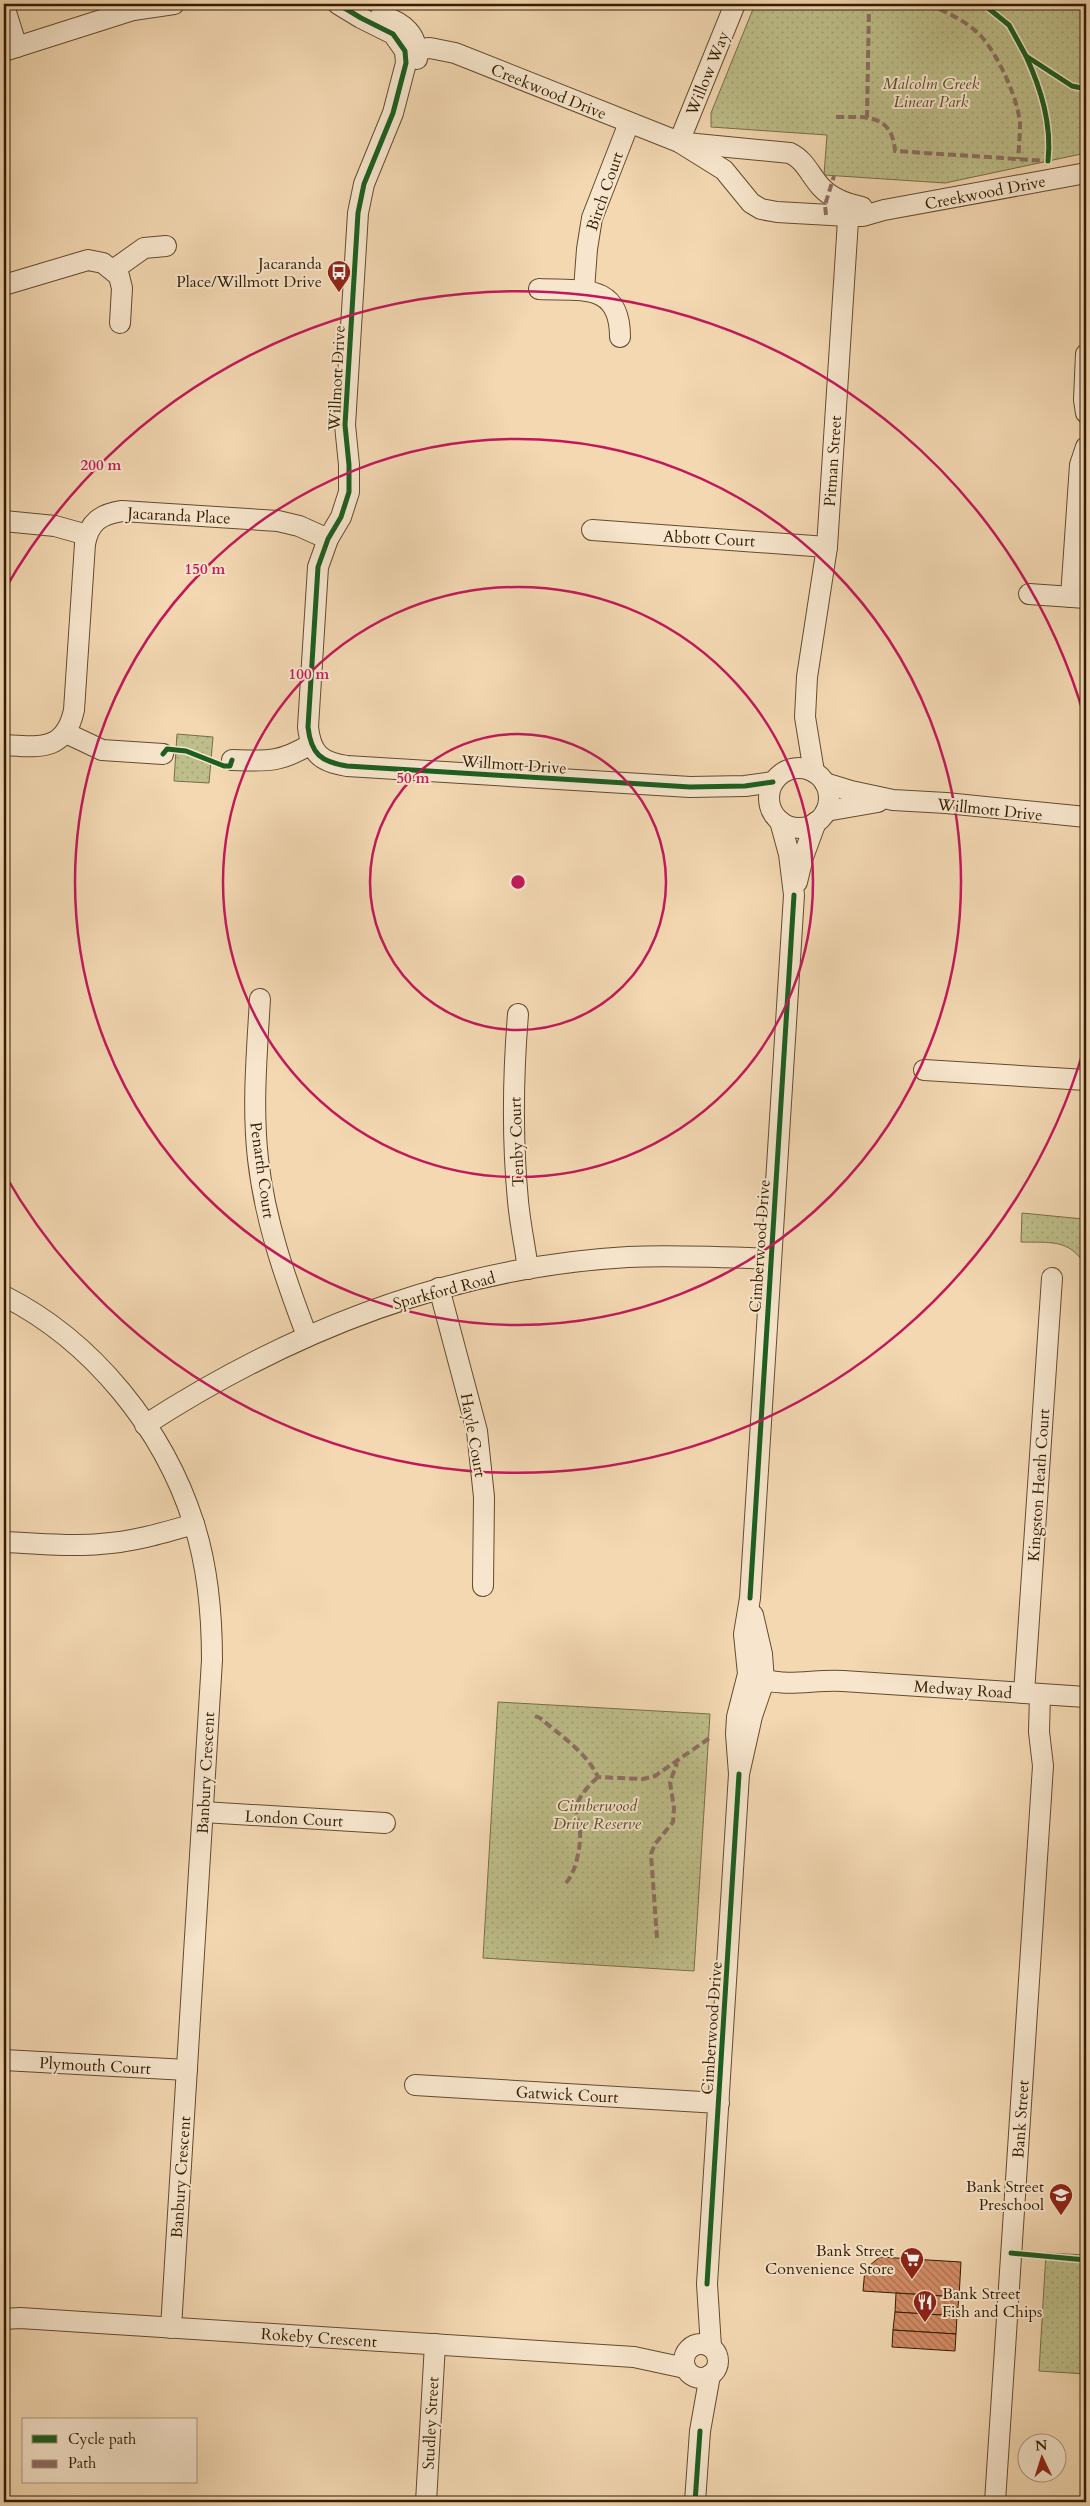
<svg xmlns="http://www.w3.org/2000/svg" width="1090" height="2506" viewBox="0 0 1090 2506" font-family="Cardo,serif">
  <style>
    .green { fill: url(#green-dots); stroke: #786e46 }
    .building { fill: url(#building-back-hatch); stroke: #331d01 }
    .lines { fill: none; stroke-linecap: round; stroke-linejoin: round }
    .minor-casing { stroke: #634c2d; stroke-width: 22 }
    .minor { stroke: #f7e6cd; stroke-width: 20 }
    .quiet { stroke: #8d6e63; stroke-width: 4; stroke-dasharray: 8 4; stroke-linecap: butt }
    .cycleway-casing { stroke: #f7e6cd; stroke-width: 8 }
    .cycleway { stroke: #1b5e20; stroke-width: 5 }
    .ring { fill: none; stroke: #c2185b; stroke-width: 2.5 }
    .labels { text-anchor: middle; stroke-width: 4; stroke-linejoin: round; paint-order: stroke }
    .street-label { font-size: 16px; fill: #331d01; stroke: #f7e6cd }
    .park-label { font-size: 16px; font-style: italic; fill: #5c4d2a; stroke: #f7e6cd }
    .poi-label { font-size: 16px; fill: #331d01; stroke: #f7e6cd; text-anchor: end }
    .centre { fill: #c2185b; stroke: #f7e6cd; stroke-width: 2.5 }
    .ring-label { font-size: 15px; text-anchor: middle; font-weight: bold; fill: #c2185b; stroke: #f7e6cd; stroke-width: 4; stroke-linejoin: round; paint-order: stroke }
  </style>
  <defs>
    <pattern id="green-dots" width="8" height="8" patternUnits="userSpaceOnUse" patternTransform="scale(1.25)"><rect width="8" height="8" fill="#bdbe8a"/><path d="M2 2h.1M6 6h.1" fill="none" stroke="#a3a375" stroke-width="1.8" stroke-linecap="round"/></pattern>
    <pattern id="building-back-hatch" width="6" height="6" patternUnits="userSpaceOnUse" patternTransform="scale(1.25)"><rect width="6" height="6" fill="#d48e68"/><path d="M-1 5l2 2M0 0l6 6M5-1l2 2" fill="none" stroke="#ad7353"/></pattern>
  </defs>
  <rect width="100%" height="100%" fill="#f3d8b2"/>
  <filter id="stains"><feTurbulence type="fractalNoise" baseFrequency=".004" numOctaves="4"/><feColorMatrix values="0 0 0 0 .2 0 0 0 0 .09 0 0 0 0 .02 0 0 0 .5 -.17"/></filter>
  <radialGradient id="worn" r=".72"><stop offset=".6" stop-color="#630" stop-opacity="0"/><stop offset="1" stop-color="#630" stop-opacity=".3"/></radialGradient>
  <g class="green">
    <path d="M 755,4 L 1086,4 L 1086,153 L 945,183 L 824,175 L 827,135 L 711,127 L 711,113 Z"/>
    <path d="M 177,734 L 213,737 L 209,783 L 174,781 Z"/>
    <path d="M 1022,1213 L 1083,1219 L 1086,1216 L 1086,1266 C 1069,1238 1050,1243 1021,1242 Z"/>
    <path d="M 498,1702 L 710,1714 L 694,1971 L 483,1958 Z"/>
    <path d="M 1046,2253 L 1086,2255 L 1086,2374 L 1039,2371 Z"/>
  </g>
  <g class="building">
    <path d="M 1086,2190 L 1086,2252 L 1082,2252 Z"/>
    <path d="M 880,2257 L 961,2262 L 959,2297 L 863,2291 L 865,2269 Z"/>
    <path d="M 896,2293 L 959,2297 L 957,2316 L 895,2312 Z"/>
    <path d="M 895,2312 L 957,2316 L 956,2334 L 893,2330 Z"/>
    <path d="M 893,2330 L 956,2334 L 955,2351 L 892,2347 Z"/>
  </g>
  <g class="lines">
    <g class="minor-casing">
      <g id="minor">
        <path d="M 338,4 L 361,18 L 393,34 L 405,51 L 406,63 L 393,113 L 364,184 L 358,213 L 345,425 L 349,465 L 349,492 L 341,517 L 328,539 L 318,567 L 308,727 C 311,754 321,762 347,766 L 690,787 L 745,786 L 773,782"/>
        <path d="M 4,6 L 17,47"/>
        <path d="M 133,10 L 174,4"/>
        <path d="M 381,15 C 404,23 418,34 417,59"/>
        <path d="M 4,51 L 133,10 L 145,4"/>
        <path d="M 405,51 L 430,48 L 455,53 L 679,142 L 724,170 L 751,203 L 761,209 L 777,212 L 848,216 L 863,216 L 884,210 L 1086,173"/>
        <path d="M 679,142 L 735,4"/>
        <path d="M 686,143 L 790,153 C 805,160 810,175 821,187 C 832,199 847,204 862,207"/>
        <path d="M 113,270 L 144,248 L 166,246"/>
        <path d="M 4,285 L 88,260 L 103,263 L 119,276 L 122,288 L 120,323"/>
        <path d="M 539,289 C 581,291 620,282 620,337"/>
        <path d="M 584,290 L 587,249 L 592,218 L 629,123"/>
        <path d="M 1086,354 L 1084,400 L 1086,413"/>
        <path d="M 4,521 L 55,526 L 87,535"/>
        <path d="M 592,530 L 827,547"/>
        <path d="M 1029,594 L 1086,598"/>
        <path d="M 1071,597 L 1080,465 L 1086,447"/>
        <path d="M 66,733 L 102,750 L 163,754"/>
        <path d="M 4,745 C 39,747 65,752 74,710 L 85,544 C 89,522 101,514 122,511 L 278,521 L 299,526 L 328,539"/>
        <path d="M 232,760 C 268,761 279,763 311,744"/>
        <circle cx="799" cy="798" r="30"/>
        <path d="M 814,772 L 805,717 L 807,677 L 827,547 L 849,205"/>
        <path d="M 825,783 L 851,791 L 893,800 L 946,803 L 1086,817"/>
        <path d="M 826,811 L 878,802"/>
        <path d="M 797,882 L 803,857 L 816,822"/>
        <path d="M 260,999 C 257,1052 252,1106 258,1159 C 265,1221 285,1278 307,1336"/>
        <path d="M 518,1014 C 513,1076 512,1138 518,1201 C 520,1224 525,1246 528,1269"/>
        <path d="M 924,1070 L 1086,1080"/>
        <path d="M 439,1288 L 477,1431 L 484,1497 L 483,1586"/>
        <path d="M 4,1296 C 93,1341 164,1429 194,1524 C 208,1568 212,1614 212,1660 L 171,2328"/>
        <path d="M 145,1425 C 292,1330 451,1267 628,1257 C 675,1255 723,1257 771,1259"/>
        <path d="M 4,1542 C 36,1543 68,1547 100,1544 C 133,1542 163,1533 194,1524"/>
        <path d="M 753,1676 C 782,1689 812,1679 843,1681 C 924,1686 1005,1692 1086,1697"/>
        <path d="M 1024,1693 L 1052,1278"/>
        <path d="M 739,1774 L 736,1734 L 737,1717 L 748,1674 L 744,1634 L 750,1598 L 794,895 L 789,854 L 780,821"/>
        <path d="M 203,1812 L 385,1823"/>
        <path d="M 4,2060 L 187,2070"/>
        <path d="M 415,2085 L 719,2103"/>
        <path d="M 4,2319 L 20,2318 L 634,2357 L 685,2368"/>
        <circle cx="701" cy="2361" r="17"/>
        <path d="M 711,2347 L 707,2284 L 739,1774 L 752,1716 L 764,1681 L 762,1654 L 753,1615"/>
        <path d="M 426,2502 L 435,2344"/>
        <path d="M 695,2502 L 700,2431 L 710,2375"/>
        <path d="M 995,2502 L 1043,1766 L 1039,1732 L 1040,1694"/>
      </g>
    </g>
    <use href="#minor" class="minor"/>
    <g class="quiet">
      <path d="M 929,4 C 947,13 967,21 981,36 C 998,55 1018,98 1020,124 C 1020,135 1019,147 1018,159"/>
      <path d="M 836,117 C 865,117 892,113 895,151 L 1048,161"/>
      <path d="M 867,118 L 869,4"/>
      <path d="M 826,215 L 825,205 L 834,176"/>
      <path d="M 535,1716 L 540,1718 C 560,1735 587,1753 598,1777 L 643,1779 L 655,1776 L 711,1737"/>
      <path d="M 566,1883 C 576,1872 581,1846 580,1831 C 579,1822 575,1814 577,1804 C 580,1795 591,1783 598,1777"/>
      <path d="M 657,1938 L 651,1854 L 655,1844 L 673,1822 L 674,1808 L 670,1782 L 677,1763"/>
    </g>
    <g class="cycleway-casing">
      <g id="cycleway">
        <path d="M 338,4 L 361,18 L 393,34 L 405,51 L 406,63 L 393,113 L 364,184 L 358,213 L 345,425 L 349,465 L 349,492 L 341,517 L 328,539 L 318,567 L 308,727 C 311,754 321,762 347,766 L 690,787 L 745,786 L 773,782"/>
        <path d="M 983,4 L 1009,25 L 1026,56 L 1072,86 L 1086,89"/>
        <path d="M 1026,56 C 1041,89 1052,124 1048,161"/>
        <path d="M 163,754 L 167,749 L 186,751 L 224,766 L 230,766 L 232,760"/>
        <path d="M 750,1598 L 794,895"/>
        <path d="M 1011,2253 L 1086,2260"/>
        <path d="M 707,2284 L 739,1774"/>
        <path d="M 695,2502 L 700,2431"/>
      </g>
    </g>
    <use href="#cycleway" class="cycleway"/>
  </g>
  <g class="ring">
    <circle cx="518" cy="882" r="148"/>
    <circle cx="518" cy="882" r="295"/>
    <circle cx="518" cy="882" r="443"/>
    <path d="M1085 1045A590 590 0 0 1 4 1173M4 591A590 590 0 0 1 1085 719"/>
  </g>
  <defs>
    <g id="bus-pin" transform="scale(1.25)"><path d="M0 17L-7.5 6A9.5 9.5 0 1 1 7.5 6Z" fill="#8f2418" stroke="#f7e6cd"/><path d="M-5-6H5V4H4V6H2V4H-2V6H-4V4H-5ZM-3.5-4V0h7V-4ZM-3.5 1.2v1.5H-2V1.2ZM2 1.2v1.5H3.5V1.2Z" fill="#fff"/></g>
    <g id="school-pin" transform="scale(1.25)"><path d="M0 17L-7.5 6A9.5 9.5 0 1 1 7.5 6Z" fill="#8f2418" stroke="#f7e6cd"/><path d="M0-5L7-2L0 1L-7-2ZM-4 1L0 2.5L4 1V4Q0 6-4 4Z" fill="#fff"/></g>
    <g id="supermarket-pin" transform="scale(1.25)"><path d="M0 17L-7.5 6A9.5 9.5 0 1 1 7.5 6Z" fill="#8f2418" stroke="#f7e6cd"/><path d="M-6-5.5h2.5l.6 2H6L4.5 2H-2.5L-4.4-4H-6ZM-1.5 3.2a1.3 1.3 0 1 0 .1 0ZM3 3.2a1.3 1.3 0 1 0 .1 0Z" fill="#fff"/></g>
    <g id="restaurant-pin" transform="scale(1.25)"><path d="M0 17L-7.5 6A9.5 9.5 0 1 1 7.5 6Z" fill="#8f2418" stroke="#f7e6cd"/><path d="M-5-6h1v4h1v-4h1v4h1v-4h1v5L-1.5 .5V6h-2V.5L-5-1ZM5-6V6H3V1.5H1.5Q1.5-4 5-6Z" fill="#fff"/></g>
  </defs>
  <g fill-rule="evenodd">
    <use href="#bus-pin" x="339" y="272"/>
    <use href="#school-pin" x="1061" y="2195"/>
    <use href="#supermarket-pin" x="912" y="2259"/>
    <use href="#restaurant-pin" x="925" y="2302"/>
  </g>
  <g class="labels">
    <g class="street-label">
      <text transform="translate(707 73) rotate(-68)" y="6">Willow Way</text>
      <text transform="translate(549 91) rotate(22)" y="6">Creekwood Drive</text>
      <text transform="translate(604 191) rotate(-71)" y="6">Birch Court</text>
      <text transform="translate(985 192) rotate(-11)" y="6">Creekwood Drive</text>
      <text transform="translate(336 378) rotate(-87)" y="6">Willmott Drive</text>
      <text transform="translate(832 461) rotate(-86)" y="6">Pitman Street</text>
      <text transform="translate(179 515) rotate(3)" y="6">Jacaranda Place</text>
      <text transform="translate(709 538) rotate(3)" y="6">Abbott Court</text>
      <text transform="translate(514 764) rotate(4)" y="6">Willmott Drive</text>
      <text transform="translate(990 809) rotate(6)" y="6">Willmott Drive</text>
      <text transform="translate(516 1142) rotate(-92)" y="6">Tenby Court</text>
      <text transform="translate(263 1170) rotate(82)" y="6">Penarth Court</text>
      <text transform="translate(759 1246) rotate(-86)" y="6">Cimberwood Drive</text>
      <text transform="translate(444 1290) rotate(-15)" y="6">Sparkford Road</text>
      <text transform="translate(474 1435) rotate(80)" y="6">Hayle Court</text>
      <text transform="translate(1038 1485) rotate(-86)" y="6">Kingston Heath Court</text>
      <text transform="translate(963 1689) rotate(4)" y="6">Medway Road</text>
      <text transform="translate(205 1773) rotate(-87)" y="6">Banbury Crescent</text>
      <text transform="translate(294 1818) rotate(3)" y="6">London Court</text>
      <text transform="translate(711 2028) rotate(-86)" y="6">Cimberwood Drive</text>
      <text transform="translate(95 2065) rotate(3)" y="6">Plymouth Court</text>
      <text transform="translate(567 2094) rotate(3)" y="6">Gatwick Court</text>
      <text transform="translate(1020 2119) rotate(-86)" y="6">Bank Street</text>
      <text transform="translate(180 2177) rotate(-86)" y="6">Banbury Crescent</text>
      <text transform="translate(319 2337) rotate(4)" y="6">Rokeby Crescent</text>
      <text transform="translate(430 2423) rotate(-87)" y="6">Studley Street</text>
    </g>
    <g class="park-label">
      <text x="931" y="89">Malcolm Creek<tspan x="931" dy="18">Linear Park</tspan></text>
      <text x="597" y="1811">Cimberwood<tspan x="597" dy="18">Drive Reserve</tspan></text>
    </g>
    <g class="poi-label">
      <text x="322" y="269">Jacaranda<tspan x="322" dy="18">Place/Willmott Drive</tspan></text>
      <text x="1044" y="2192">Bank Street<tspan x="1044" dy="18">Preschool</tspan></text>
      <text x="894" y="2256">Bank Street<tspan x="894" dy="18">Convenience Store</tspan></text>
      <text x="942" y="2299" text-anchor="start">Bank Street<tspan x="942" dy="18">Fish and Chips</tspan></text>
    </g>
  </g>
  <circle cx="518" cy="882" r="8" class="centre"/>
  <g class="ring-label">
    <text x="101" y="470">200 m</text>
    <text x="205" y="574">150 m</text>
    <text x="309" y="679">100 m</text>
    <text x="413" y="783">50 m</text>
  </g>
  <rect width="1090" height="2506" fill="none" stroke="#f3d8b2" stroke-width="20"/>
  <rect x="5" y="5" width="1080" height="2496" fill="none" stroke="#331d01" stroke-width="2.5"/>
  <rect x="10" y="10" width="1070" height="2486" fill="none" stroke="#331d01"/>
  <rect x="22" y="2418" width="175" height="65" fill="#f7e6cd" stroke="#a9967b"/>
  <rect x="32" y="2435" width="25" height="8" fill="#1b5e20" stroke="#a9967b"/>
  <text x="68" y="2444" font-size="15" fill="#331d01">Cycle path</text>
  <rect x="32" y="2460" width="25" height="8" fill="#8d6e63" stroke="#a9967b"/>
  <text x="68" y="2468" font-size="15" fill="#331d01">Path</text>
  <g transform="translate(1042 2458) rotate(356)"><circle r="24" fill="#f7e6cd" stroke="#a9967b"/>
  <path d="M0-4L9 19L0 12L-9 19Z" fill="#8f2418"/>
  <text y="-8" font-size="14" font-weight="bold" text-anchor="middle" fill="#331d01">N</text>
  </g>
  <rect width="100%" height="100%" filter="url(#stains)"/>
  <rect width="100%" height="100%" fill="url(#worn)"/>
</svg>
